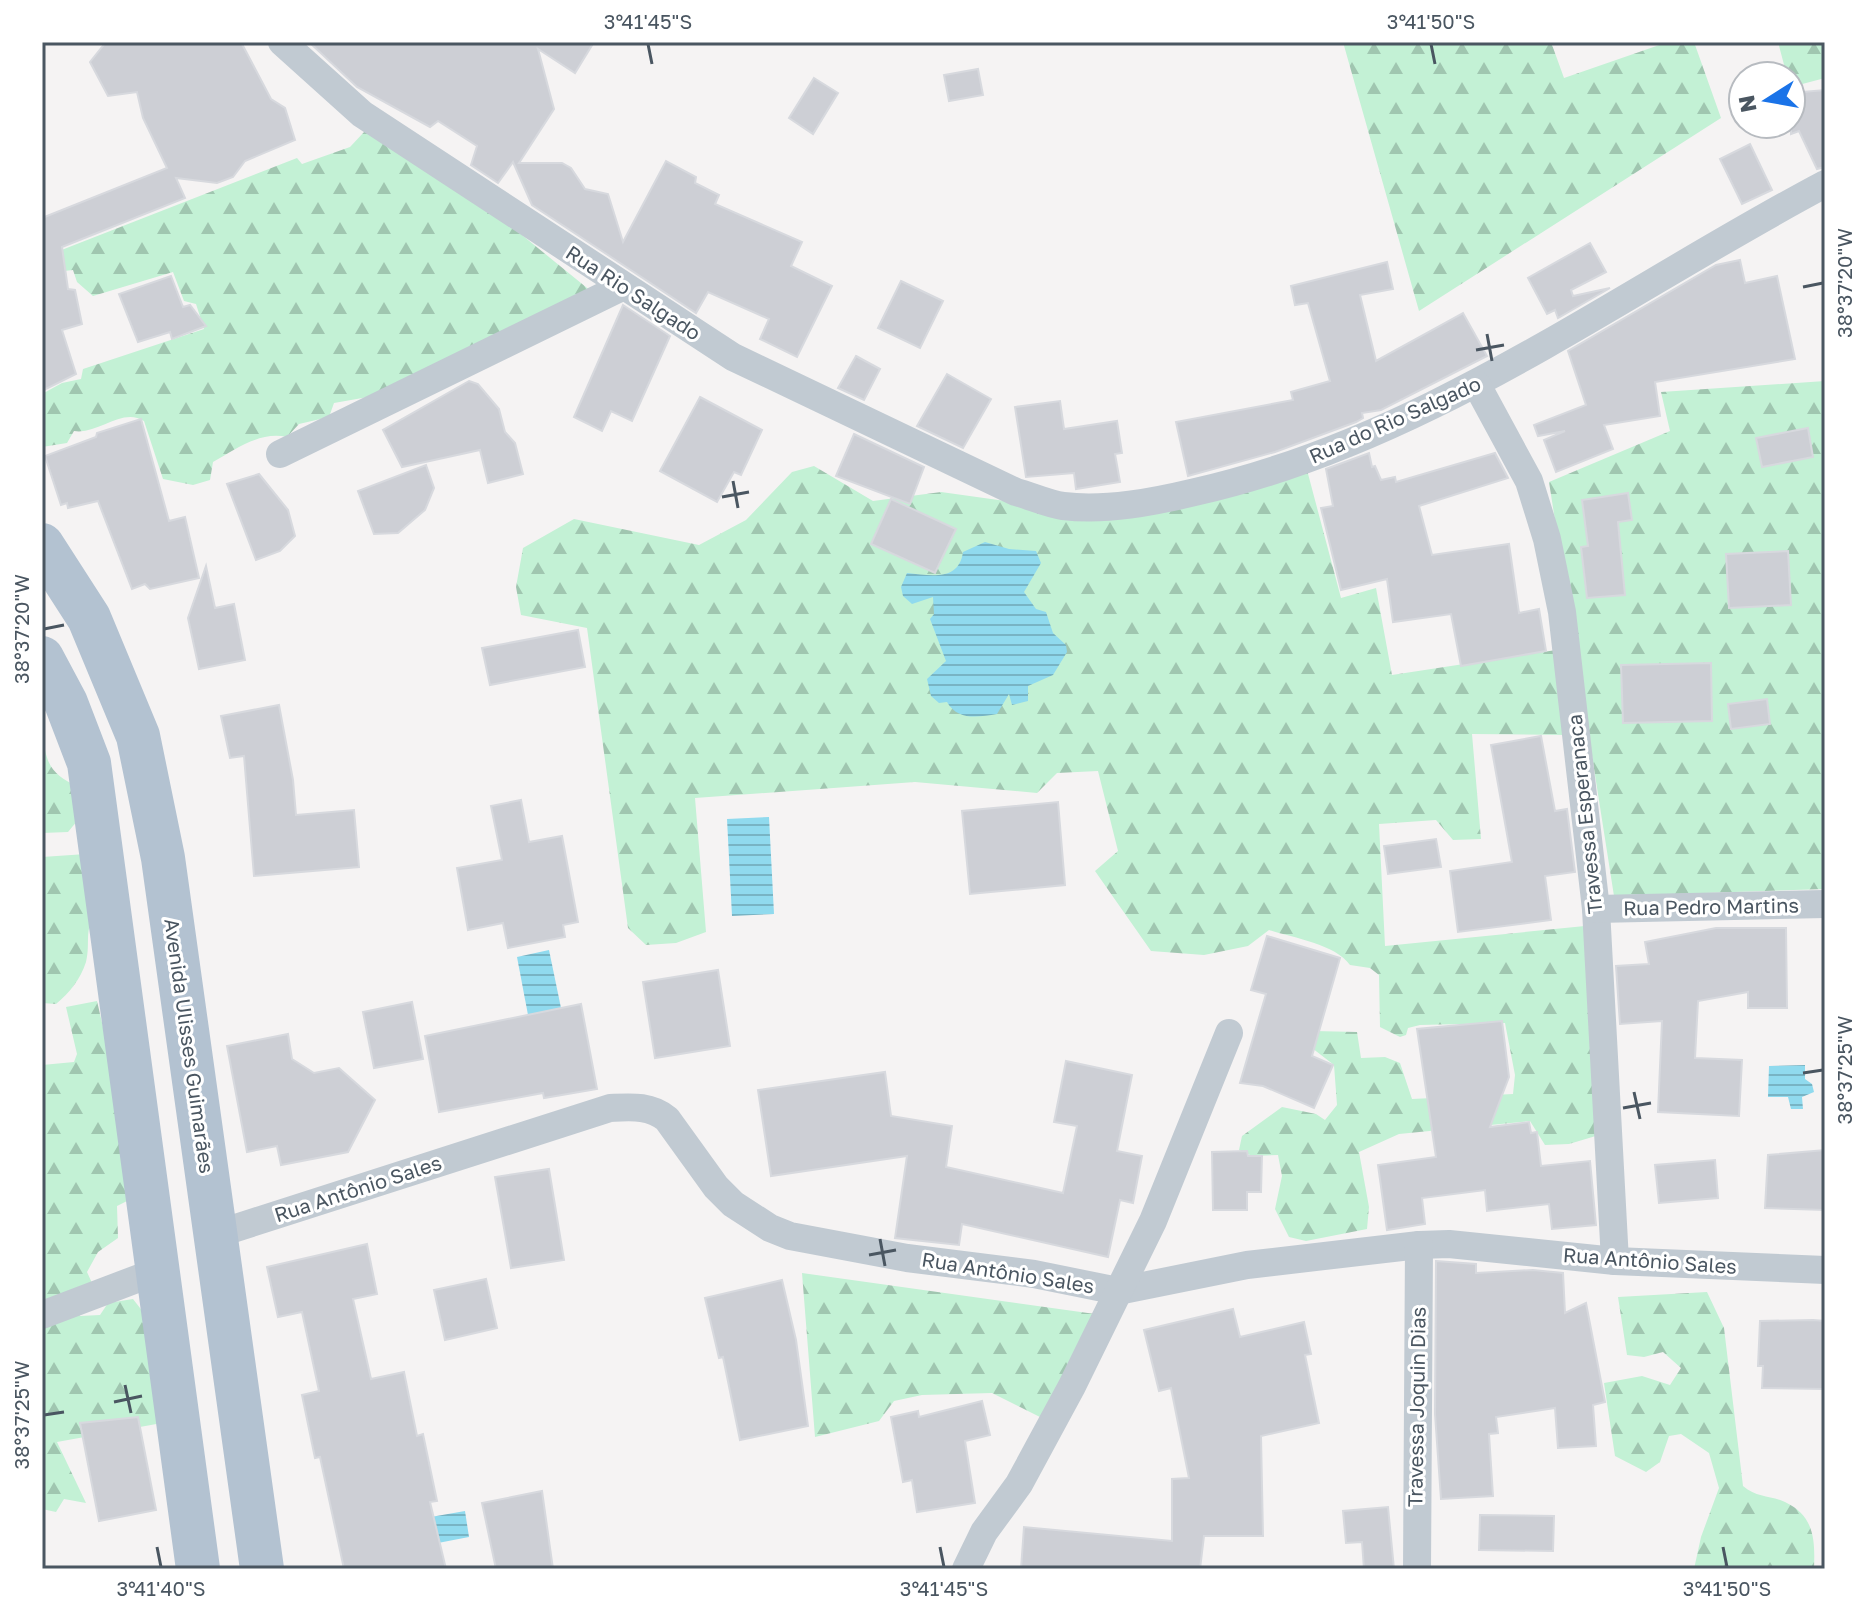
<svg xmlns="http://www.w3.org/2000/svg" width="1867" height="1611" viewBox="0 0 1867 1611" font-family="'Golos Text',sans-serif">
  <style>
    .forest { fill: url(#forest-firs) }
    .water { fill: url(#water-rules) }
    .building { fill: #cdcfd5; stroke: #d7d9de; stroke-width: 2 }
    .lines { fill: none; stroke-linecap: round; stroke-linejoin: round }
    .minor { stroke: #c1cad2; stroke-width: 28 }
    .primary { stroke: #b3c2d1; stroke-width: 44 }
    .ticks { fill: none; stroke: #4a5661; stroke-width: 3 }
    .labels { text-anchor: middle; stroke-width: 6; stroke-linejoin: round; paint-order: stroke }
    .street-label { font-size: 20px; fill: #4a5661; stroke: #fff }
    .neatline { fill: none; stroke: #4a5661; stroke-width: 3 }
    .ticks-label { font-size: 20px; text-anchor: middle; fill: #4a5661 }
  </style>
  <defs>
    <pattern id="forest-firs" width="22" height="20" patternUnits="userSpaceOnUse" patternTransform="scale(2)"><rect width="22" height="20" fill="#c3f1d5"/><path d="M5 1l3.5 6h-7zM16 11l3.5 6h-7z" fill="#a0c6b0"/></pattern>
    <pattern id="water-rules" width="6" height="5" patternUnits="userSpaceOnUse" patternTransform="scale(2)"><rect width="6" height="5" fill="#90daee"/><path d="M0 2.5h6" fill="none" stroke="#78b4c4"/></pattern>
  </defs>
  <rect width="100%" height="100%" fill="#f5f3f3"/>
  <g class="forest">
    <path d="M 1343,42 L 1551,42 L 1564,78 L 1668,42 L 1694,42 L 1721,118 L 1419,311 Z"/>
    <path d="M 1778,42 L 1825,42 L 1825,78 L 1791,87 L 1791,76 L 1787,76 Z"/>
    <path d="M 365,131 L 517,231 L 592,292 L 385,394 L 334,403 L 329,417 L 299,424 L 287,437 C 260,431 236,449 213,462 L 210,480 L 193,485 L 163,479 L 144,421 C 122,407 98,435 74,431 L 67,443 L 42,447 L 42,394 L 62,383 L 81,379 L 83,369 L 204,329 L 196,304 L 184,301 L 173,272 L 93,296 L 77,282 L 73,270 L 64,271 L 59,251 L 297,158 L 302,164 L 350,147 Z"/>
    <path d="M 1825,381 L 1825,889 L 1614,896 L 1549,482 L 1670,431 L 1661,392 Z"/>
    <path d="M 814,466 L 873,501 L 941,492 L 1026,504 L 1307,470 L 1341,598 L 1376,588 L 1392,675 L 1556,650 L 1567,735 L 1472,734 L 1481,839 L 1453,840 L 1436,820 L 1379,824 L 1385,946 L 1585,926 L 1599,1135 L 1569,1144 L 1545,1145 L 1530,1121 L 1399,1134 L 1359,1152 L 1369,1207 L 1367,1229 L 1306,1241 L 1289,1237 L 1275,1209 L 1282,1176 L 1278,1155 L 1252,1156 L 1239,1150 L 1242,1136 L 1282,1107 L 1316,1114 L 1325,1120 L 1337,1105 L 1334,1065 L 1312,1048 L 1314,1031 L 1357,1032 L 1361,1058 L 1385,1057 L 1400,1063 L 1412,1099 L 1513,1094 L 1515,1075 L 1505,1023 L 1420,1025 L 1408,1028 L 1406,1035 L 1400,1037 L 1380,1027 L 1379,975 L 1370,968 L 1350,965 C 1335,944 1293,938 1269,930 L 1248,946 L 1204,955 L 1151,951 L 1095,871 L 1118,851 L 1098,771 L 1057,773 L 1037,793 L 915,782 L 695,798 L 706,932 L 676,943 L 646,945 L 628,928 L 587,628 L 521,615 L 516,587 L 523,548 L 574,519 L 699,545 L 746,520 L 792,472 Z"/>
    <path d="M 42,750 L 45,750 C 49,770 59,778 77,786 L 82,815 L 68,832 L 42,833 Z"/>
    <path d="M 86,854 L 97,912 C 83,930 91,942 86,962 C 80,980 70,992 56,1004 L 42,1003 L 42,857 Z"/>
    <path d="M 97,1001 L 136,1171 L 131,1199 L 117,1206 L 118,1238 L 98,1252 L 87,1272 L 92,1283 L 80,1309 L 80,1316 L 100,1315 L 108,1303 L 133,1299 L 147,1317 L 173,1421 L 57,1442 L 86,1503 L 64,1499 L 56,1512 L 42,1509 L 42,1065 L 74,1062 L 77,1054 L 66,1007 Z"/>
    <path d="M 802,1273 L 1095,1314 L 1046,1420 L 992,1393 L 922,1395 L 894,1401 L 879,1421 L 815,1437 Z"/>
    <path d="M 1707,1292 L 1724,1328 L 1743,1486 C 1757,1498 1770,1495 1785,1502 C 1815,1516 1815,1541 1814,1569 L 1694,1569 L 1701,1537 L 1719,1488 L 1709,1453 L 1681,1434 L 1669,1436 L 1660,1462 L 1646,1472 L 1615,1456 L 1604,1383 L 1642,1376 L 1670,1385 L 1681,1368 L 1663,1352 L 1644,1357 L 1627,1355 L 1618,1297 Z"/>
  </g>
  <g class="water">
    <path d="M 985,542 L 1009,549 L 1036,551 L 1041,563 L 1024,592 L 1036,609 L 1046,612 L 1053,633 L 1066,645 L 1067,652 L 1053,675 L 1028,686 L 1028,701 L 1012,705 L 1009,694 L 997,714 C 978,717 958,721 947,702 L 939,703 L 931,696 L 927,679 L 946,661 L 930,619 L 934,614 L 933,597 L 912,604 L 903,596 L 901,587 L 907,573 C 932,576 959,581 963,552 Z"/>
    <path d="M 769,817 L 774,914 L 732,916 L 727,819 Z"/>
    <path d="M 549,950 L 561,1008 L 528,1015 L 517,957 Z"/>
    <path d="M 1805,1065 L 1805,1079 L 1812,1084 L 1814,1092 L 1802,1097 L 1803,1109 L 1791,1109 L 1788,1097 L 1768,1097 L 1769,1066 Z"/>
    <path d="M 465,1511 L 469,1537 L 412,1548 L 408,1521 Z"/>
  </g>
  <g class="building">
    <path d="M 106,42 L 241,42 L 271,99 L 285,108 L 295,140 L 245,161 L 233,177 L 217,183 L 176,178 L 185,198 L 62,247 L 68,289 L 75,290 L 82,324 L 62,330 L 76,374 L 42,391 L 42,218 L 167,168 L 143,118 L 137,92 L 108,96 L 90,62 Z"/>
    <path d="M 309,42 L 594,42 L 575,73 L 538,49 L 554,109 L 519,163 L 562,163 L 571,168 L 585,189 L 608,194 L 623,242 L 666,161 L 696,177 L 695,183 L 719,195 L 715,204 L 802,242 L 791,266 L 832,286 L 797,357 L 760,339 L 769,319 L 708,292 L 696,313 L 532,205 L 513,162 L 498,183 L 471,165 L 477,146 L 438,121 L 430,127 L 357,87 Z"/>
    <path d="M 978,69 L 983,95 L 949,101 L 944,75 Z"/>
    <path d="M 814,78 L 838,93 L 813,134 L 789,118 Z"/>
    <path d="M 1825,90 L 1825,167 L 1817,169 L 1799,131 L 1791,134 L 1791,93 Z"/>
    <path d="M 1750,144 L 1772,190 L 1742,204 L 1720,159 Z"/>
    <path d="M 1590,243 L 1606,272 L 1571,290 L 1573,296 L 1610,288 L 1558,318 L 1555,310 L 1547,314 L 1528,278 Z"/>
    <path d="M 1740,260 L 1745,283 L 1777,276 L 1795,359 L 1655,382 L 1660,416 L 1604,425 L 1613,449 L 1556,472 L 1544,440 L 1565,431 L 1538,436 L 1534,425 L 1586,405 L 1568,351 L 1716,265 Z"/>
    <path d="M 1387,262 L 1393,289 L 1360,295 L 1376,361 L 1463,313 L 1487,356 L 1381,410 L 1362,413 L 1363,418 L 1356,422 L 1275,452 L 1188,476 L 1176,422 L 1293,400 L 1291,392 L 1330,381 L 1308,303 L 1295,305 L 1291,286 Z"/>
    <path d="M 171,276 L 183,307 L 190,305 L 206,326 L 172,339 L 170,332 L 138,342 L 119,294 Z"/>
    <path d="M 901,281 L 943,301 L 920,348 L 878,328 Z"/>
    <path d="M 623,305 L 670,336 L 632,421 L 611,411 L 602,431 L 574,417 Z"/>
    <path d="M 856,356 L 880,369 L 864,400 L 838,388 Z"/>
    <path d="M 947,374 L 991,399 L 963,448 L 917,426 Z"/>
    <path d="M 469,381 L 478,384 L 499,409 L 505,432 L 515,443 L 523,474 L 488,483 L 480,450 L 402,467 L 383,430 Z"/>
    <path d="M 700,397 L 762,430 L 741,475 L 734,472 L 717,502 L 660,471 Z"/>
    <path d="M 1060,401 L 1064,429 L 1117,421 L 1122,453 L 1115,454 L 1120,482 L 1076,489 L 1074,473 L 1026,477 L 1015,407 Z"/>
    <path d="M 141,419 L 169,521 L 185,517 L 199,578 L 150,589 L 145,584 L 132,589 L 98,501 L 68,508 L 67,503 L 61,505 L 45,456 L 96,437 L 97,433 Z"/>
    <path d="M 1808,428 L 1813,457 L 1762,467 L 1756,438 Z"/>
    <path d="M 854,434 L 924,467 L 910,504 L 836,476 Z"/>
    <path d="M 1369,453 L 1372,467 L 1375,466 L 1381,480 L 1395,477 L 1396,482 L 1495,453 L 1508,478 L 1419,506 L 1432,555 L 1509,544 L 1519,613 L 1539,609 L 1546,651 L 1461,666 L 1451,614 L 1393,622 L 1387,579 L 1341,590 L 1321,508 L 1333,506 L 1326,469 Z"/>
    <path d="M 426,465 L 434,488 L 425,510 L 398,533 L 374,534 L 358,491 Z"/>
    <path d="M 259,474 L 288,510 L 295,536 L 280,551 L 256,560 L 227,484 Z"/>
    <path d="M 1628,493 L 1632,520 L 1618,522 L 1625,595 L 1587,598 L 1581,547 L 1588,546 L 1582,500 Z"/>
    <path d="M 891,499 L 956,529 L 935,573 L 871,544 Z"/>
    <path d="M 1788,551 L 1791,605 L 1729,608 L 1726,554 Z"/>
    <path d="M 206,566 L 215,608 L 234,604 L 245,660 L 199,669 L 188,618 Z"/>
    <path d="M 578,630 L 585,667 L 490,685 L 482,648 Z"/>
    <path d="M 1711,663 L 1712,721 L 1623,723 L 1621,665 Z"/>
    <path d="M 1767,699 L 1770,724 L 1731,729 L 1728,704 Z"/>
    <path d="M 279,705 L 293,780 L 296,815 L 354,810 L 359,867 L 254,876 L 244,756 L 230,758 L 221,716 Z"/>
    <path d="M 1541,736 L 1555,811 L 1567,809 L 1575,872 L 1545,876 L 1551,920 L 1458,932 L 1450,871 L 1512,862 L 1491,745 Z"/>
    <path d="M 521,800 L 529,842 L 562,836 L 578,922 L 563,925 L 565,937 L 508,948 L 503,923 L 468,930 L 457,868 L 502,860 L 491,806 Z"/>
    <path d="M 1058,802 L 1065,885 L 970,894 L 962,811 Z"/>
    <path d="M 1436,839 L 1441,867 L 1388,874 L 1384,846 Z"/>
    <path d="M 1716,928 L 1786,928 L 1787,1008 L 1748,1008 L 1748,992 L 1698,1001 L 1695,1058 L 1742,1060 L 1739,1116 L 1658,1112 L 1662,1021 L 1620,1024 L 1616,966 L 1649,964 L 1645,942 Z"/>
    <path d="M 1267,936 L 1340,958 L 1312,1056 L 1333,1065 L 1314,1108 L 1263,1086 L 1240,1083 L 1266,994 L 1251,990 Z"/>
    <path d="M 718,970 L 730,1046 L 655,1058 L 643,982 Z"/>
    <path d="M 412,1002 L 423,1059 L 374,1068 L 363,1012 Z"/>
    <path d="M 581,1004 L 597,1089 L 544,1098 L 543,1093 L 439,1112 L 425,1036 Z"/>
    <path d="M 1502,1021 L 1509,1077 L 1490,1127 L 1529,1122 L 1531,1133 L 1537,1132 L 1541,1166 L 1590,1161 L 1596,1225 L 1552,1229 L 1549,1204 L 1487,1211 L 1485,1190 L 1422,1198 L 1425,1224 L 1387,1230 L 1378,1165 L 1436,1157 L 1417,1029 Z"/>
    <path d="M 288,1034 L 292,1059 L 314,1073 L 339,1068 L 375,1100 L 348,1152 L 281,1165 L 277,1146 L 247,1152 L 227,1046 Z"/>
    <path d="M 1066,1061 L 1132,1075 L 1117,1151 L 1142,1156 L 1133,1203 L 1120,1200 L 1108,1257 L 962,1224 L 959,1245 L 895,1238 L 907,1156 L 771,1176 L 758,1090 L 885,1072 L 891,1116 L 952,1126 L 946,1167 L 1063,1193 L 1077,1126 L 1054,1122 Z"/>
    <path d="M 1825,1150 L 1825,1210 L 1765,1208 L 1768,1155 Z"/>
    <path d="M 1247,1151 L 1248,1156 L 1262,1156 L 1261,1192 L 1247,1192 L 1247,1210 L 1213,1210 L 1212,1152 Z"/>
    <path d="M 1715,1160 L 1718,1198 L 1659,1203 L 1655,1165 Z"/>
    <path d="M 549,1169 L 564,1260 L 511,1268 L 495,1177 Z"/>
    <path d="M 367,1244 L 377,1294 L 353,1299 L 371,1379 L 404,1372 L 417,1436 L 423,1434 L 437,1501 L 430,1502 L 446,1569 L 344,1569 L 320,1457 L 315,1458 L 302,1395 L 319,1391 L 302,1312 L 278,1317 L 267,1267 Z"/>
    <path d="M 1436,1261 L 1476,1264 L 1476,1273 L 1533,1270 L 1563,1273 L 1565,1313 L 1586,1303 L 1605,1402 L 1593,1405 L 1596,1446 L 1558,1448 L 1555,1408 L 1496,1417 L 1498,1433 L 1489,1434 L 1493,1496 L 1441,1499 L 1435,1414 Z"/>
    <path d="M 486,1279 L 497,1328 L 445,1340 L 434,1290 Z"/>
    <path d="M 782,1280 L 796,1340 L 808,1426 L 740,1440 L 723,1357 L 719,1358 L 705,1298 Z"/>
    <path d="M 1233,1309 L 1240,1337 L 1304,1322 L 1311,1354 L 1305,1355 L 1319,1423 L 1261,1436 L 1263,1536 L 1204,1536 L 1200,1569 L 1021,1569 L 1024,1527 L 1172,1541 L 1172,1479 L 1189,1478 L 1171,1388 L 1159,1391 L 1144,1330 Z"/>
    <path d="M 1813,1320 L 1825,1321 L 1825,1389 L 1762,1388 L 1763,1366 L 1758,1366 L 1760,1321 Z"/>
    <path d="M 982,1401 L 990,1435 L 965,1441 L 975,1503 L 917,1512 L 912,1480 L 903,1482 L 891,1417 L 918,1411 L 919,1417 Z"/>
    <path d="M 138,1417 L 156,1510 L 99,1521 L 80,1423 Z"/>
    <path d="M 542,1491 L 553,1569 L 496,1569 L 482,1503 Z"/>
    <path d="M 1388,1507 L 1394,1569 L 1364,1569 L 1362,1542 L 1346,1543 L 1343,1511 Z"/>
    <path d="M 1480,1515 L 1554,1516 L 1553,1551 L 1479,1550 Z"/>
  </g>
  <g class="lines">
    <g class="minor">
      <path d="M 282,42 L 362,114 L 733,357 L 1016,492 C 1031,496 1048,504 1063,506 C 1107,511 1153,502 1195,492 C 1427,440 1619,293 1825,184"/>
      <path d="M 1477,385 L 1529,481 L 1547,539 L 1562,612 L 1596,909 L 1615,1261"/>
      <path d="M 280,454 L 622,287"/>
      <path d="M 1596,909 L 1825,904"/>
      <path d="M 214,1235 L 610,1108 C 631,1107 650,1105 667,1119 L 716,1187 L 733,1204 L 770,1228 L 790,1236 L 907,1258 L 1034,1274 L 1118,1291 L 1247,1265 L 1419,1245 L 1449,1244 L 1615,1261 L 1825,1270"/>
      <path d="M 42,1315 L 158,1271"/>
      <path d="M 966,1569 L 984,1532 L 1019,1484 L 1072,1386 L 1153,1221 L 1229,1033"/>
      <path d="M 1417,1569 L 1419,1245"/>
    </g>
    <g class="primary">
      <path d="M 42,545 L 89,618 L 138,736 L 163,858 L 262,1569"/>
      <path d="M 42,658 L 66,703 L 89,763 L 198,1569"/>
    </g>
  </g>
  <path class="ticks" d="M 648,44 L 652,64M 1431,44 L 1435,64M 1803,287 L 1823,283M 1487,334 L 1492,361M 1476,350 L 1504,345M 733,481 L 738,508M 722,497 L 749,492M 44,629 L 64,625M 1803,1073 L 1823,1070M 1634,1092 L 1640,1119M 1623,1108 L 1651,1103M 880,1239 L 885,1266M 869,1255 L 896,1250M 125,1385 L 131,1413M 114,1402 L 142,1396M 44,1415 L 64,1412M 157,1547 L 161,1567M 940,1547 L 944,1567M 1723,1547 L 1727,1567"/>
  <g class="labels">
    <g class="street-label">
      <text transform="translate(633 293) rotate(33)" y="7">Rua Rio Salgado</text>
      <text transform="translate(1395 420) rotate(-24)" y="7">Rua do Rio Salgado</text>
      <text transform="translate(1585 814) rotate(-96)" y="7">Travessa Esperanaca</text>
      <text transform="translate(1711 907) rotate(-1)" y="7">Rua Pedro Martins</text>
      <text transform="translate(189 1046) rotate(82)" y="7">Avenida Ulisses Guimarães</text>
      <text transform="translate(358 1189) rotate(-18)" y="7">Rua Antônio Sales</text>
      <text transform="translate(1650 1261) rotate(4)" y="7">Rua Antônio Sales</text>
      <text transform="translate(1008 1273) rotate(9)" y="7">Rua Antônio Sales</text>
      <text transform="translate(1417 1407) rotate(-89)" y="7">Travessa Joquin Dias</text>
    </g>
  </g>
  <rect width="1867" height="1611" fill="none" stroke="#ffffff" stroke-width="88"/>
  <g transform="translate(1767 100) rotate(259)"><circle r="38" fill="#ffffff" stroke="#b7bbc0" stroke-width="2"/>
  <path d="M0-6L14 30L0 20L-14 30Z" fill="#1a73e8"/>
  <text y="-12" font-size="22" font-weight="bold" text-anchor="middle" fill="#4a5661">N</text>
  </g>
  <rect x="44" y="44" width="1779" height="1523" class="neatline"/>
  <g class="ticks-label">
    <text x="648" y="29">3°41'45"S</text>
    <text x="1431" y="29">3°41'50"S</text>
    <text transform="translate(1845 283) rotate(-90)" y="7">38°37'20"W</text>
    <text transform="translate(22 629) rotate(-90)" y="7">38°37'20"W</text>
    <text transform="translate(1845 1070) rotate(-90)" y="7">38°37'25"W</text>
    <text transform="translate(22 1415) rotate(-90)" y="7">38°37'25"W</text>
    <text x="161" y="1596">3°41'40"S</text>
    <text x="944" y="1596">3°41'45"S</text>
    <text x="1727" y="1596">3°41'50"S</text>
  </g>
</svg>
